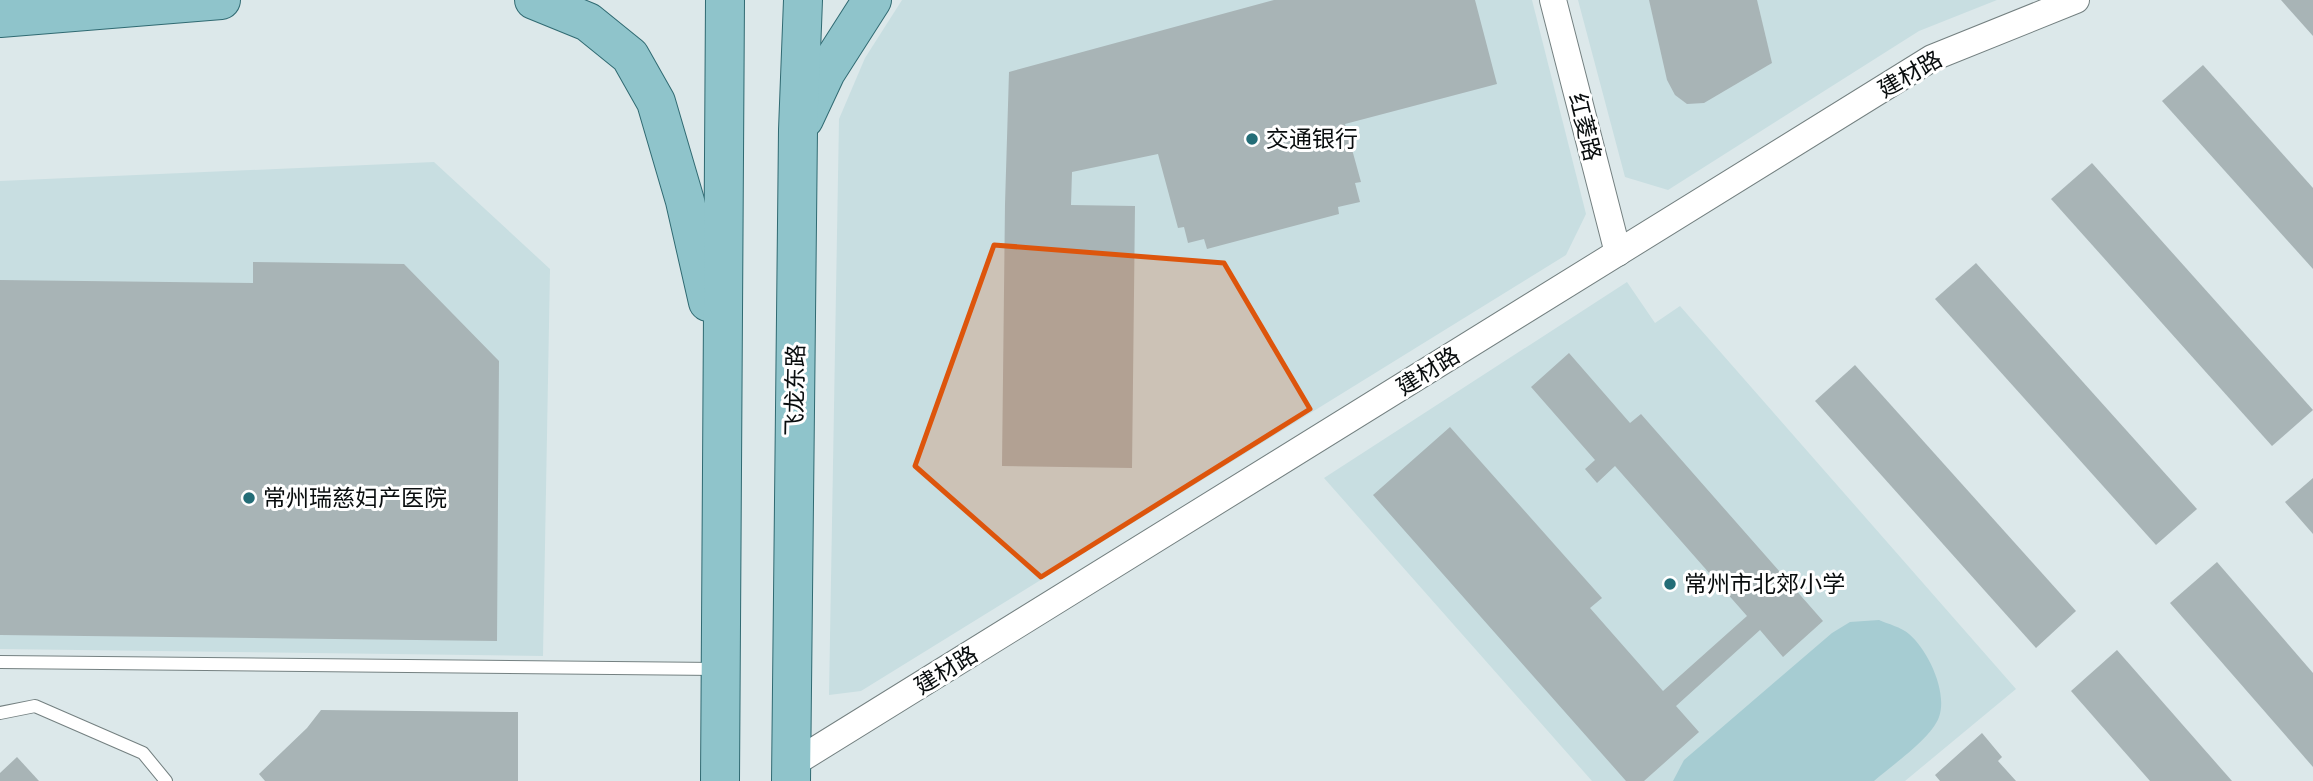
<svg xmlns="http://www.w3.org/2000/svg" width="2313" height="781" viewBox="0 0 2313 781" font-family="Ubuntu,'Noto Sans SC',sans-serif">
  <style>
    .built { fill: #c8dee1 }
    .grass { fill: #a6ccd2 }
    .building { fill: #a8b4b6 }
    .lines { fill: none; stroke-linecap: round; stroke-linejoin: round }
    .lane-casing { stroke: #748081; stroke-width: 14 }
    .street-casing { stroke: #748081; stroke-width: 28 }
    .primary-casing { stroke: #306a72; stroke-width: 40 }
    .lane { stroke: #fff; stroke-width: 12 }
    .street { stroke: #fff; stroke-width: 26 }
    .primary { stroke: #8fc4cb; stroke-width: 38 }
    .marked { fill: #dd550c; fill-opacity: 0.2; stroke: #dd550c; stroke-width: 5; stroke-linejoin: round }
    .poi-dot { fill: #236d77; stroke: #fff; stroke-width: 2.5 }
    .labels { text-anchor: middle; stroke-width: 6; stroke-linejoin: round; paint-order: stroke }
    .street-label { font-size: 23px; fill: #090d0e; stroke: #fff }
    .poi-label { font-size: 23px; fill: #090d0e; stroke: #fff; text-anchor: start }
  </style>
  <rect width="100%" height="100%" fill="#dce8ea"/>
  <g class="built">
    <path d="M 902,0 L 1532,0 L 1586,214 L 1566,255 L 861,691 L 829,695 L 839,119 L 865,58 Z"/>
    <path d="M 1578,0 L 1997,0 L 1919,31 L 1668,190 L 1625,177 Z"/>
    <path d="M 434,162 L 550,269 L 543,656 L 0,649 L 0,181 Z"/>
    <path d="M 1627,282 L 1655,323 L 1680,306 L 2016,689 L 1905,781 L 1592,781 L 1324,478 Z"/>
  </g>
  <path class="grass" d="M 1879,620 C 1888,624 1901,627 1909,634 C 1928,650 1948,692 1939,717 C 1931,739 1892,765 1874,781 L 1673,781 L 1684,760 L 1832,633 L 1850,622 Z"/>
  <g class="building">
    <path d="M 1274,0 L 1475,0 L 1497,84 L 1345,124 L 1361,182 L 1355,183 L 1360,202 L 1338,207 L 1339,214 L 1207,249 L 1204,239 L 1188,243 L 1184,227 L 1178,228 L 1158,154 L 1072,172 L 1071,205 L 1135,206 L 1132,468 L 1002,466 L 1005,204 L 1009,72 Z"/>
    <path d="M 1649,0 L 1757,0 L 1772,63 L 1704,103 L 1687,104 L 1675,95 L 1667,80 Z"/>
    <path d="M 2281,0 L 2313,0 L 2313,36 Z"/>
    <path d="M 2203,65 L 2313,188 L 2313,269 L 2162,101 Z"/>
    <path d="M 2092,163 L 2313,410 L 2272,446 L 2051,199 Z"/>
    <path d="M 253,262 L 404,264 L 499,361 L 497,641 L 0,635 L 0,280 L 253,283 Z"/>
    <path d="M 1976,263 L 2197,509 L 2156,545 L 1935,299 Z"/>
    <path d="M 1569,353 L 1630,423 L 1641,414 L 1823,621 L 1783,657 L 1760,630 L 1676,706 L 1699,732 L 1644,781 L 1626,781 L 1373,495 L 1450,427 L 1602,598 L 1590,608 L 1663,691 L 1747,616 L 1615,466 L 1597,483 L 1585,469 L 1595,460 L 1531,387 Z"/>
    <path d="M 1855,365 L 2076,611 L 2036,648 L 1815,401 Z"/>
    <path d="M 2313,478 L 2313,534 L 2285,502 Z"/>
    <path d="M 2217,562 L 2313,673 L 2313,767 L 2170,603 Z"/>
    <path d="M 2117,650 L 2232,781 L 2150,781 L 2071,691 Z"/>
    <path d="M 321,710 L 518,712 L 518,781 L 265,781 L 259,774 L 307,728 Z"/>
    <path d="M 1982,733 L 2002,757 L 1998,761 L 2016,781 L 1940,781 L 1935,775 Z"/>
    <path d="M 17,757 L 39,781 L 0,781 L 0,773 Z"/>
  </g>
  <g class="lines">
    <g class="lane-casing">
      <g id="lane">
        <path d="M 0,662 L 717,669"/>
        <path d="M 0,713 L 35,706 L 143,753 L 166,781"/>
      </g>
    </g>
    <g class="street-casing">
      <g id="street">
        <path d="M 1553,0 L 1618,253"/>
        <path d="M 791,765 L 1932,58 L 2076,0"/>
      </g>
    </g>
    <g class="primary-casing">
      <g id="primary">
        <path d="M 534,0 L 588,22 L 630,56 L 656,102 L 685,201 L 708,302"/>
        <path d="M 0,18 L 221,0"/>
        <path d="M 804,119 L 826,72 L 872,0"/>
        <path d="M 720,781 L 725,0"/>
        <path d="M 791,781 L 798,130 L 803,0"/>
      </g>
    </g>
    <use href="#lane" class="lane"/>
    <use href="#street" class="street"/>
    <use href="#primary" class="primary"/>
  </g>
  <path class="marked" d="M 994,245 L 1224,263 L 1310,409 L 1041,577 L 915,466 Z"/>
  <g class="poi-dot">
    <circle cx="1252" cy="139" r="7"/>
    <circle cx="249" cy="498" r="7"/>
    <circle cx="1670" cy="584" r="7"/>
  </g>
  <g class="labels">
    <g class="street-label">
      <text transform="translate(1910 74) rotate(-30)" y="8">建材路</text>
      <text transform="translate(1585 127) rotate(76)" y="8">红菱路</text>
      <text transform="translate(1428 371) rotate(-32)" y="8">建材路</text>
      <text transform="translate(795 390) rotate(-89)" y="8">飞龙东路</text>
      <text transform="translate(946 670) rotate(-32)" y="8">建材路</text>
    </g>
    <g class="poi-label">
      <text x="1266" y="147">交通银行</text>
      <text x="263" y="506">常州瑞慈妇产医院</text>
      <text x="1684" y="592">常州市北郊小学</text>
    </g>
  </g>
</svg>
